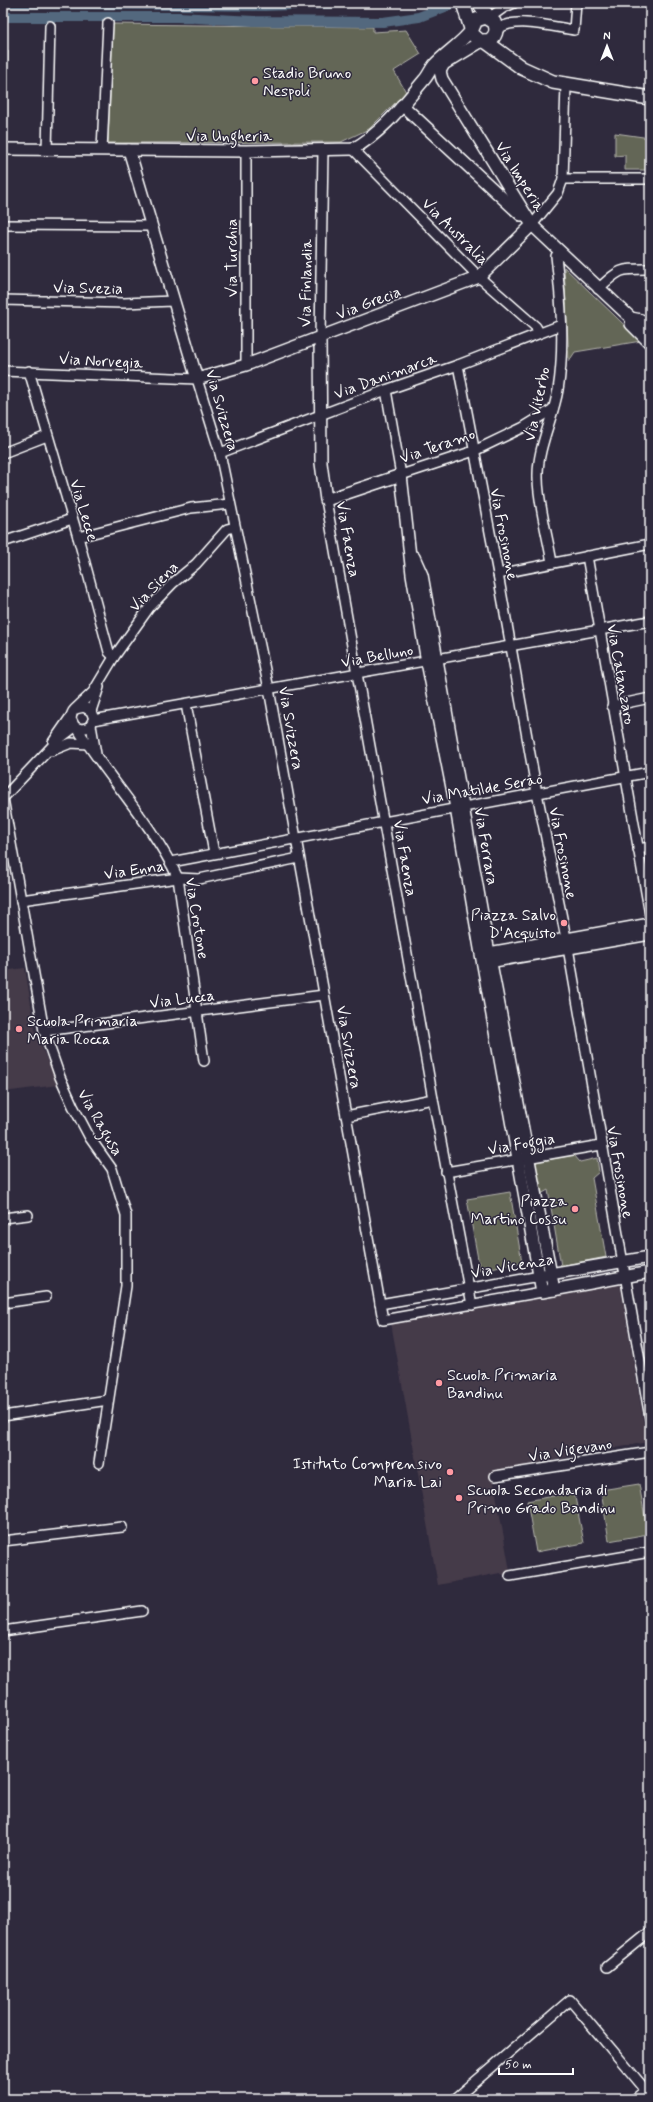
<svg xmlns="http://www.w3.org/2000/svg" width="653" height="2102" viewBox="0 0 653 2102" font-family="Mynerve,sans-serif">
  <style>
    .built { fill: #453a49 }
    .green { fill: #646657; stroke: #b2b2ab }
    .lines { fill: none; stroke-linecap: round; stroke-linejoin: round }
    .stream { stroke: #97a4b2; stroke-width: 3 }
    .canal { stroke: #52677e; stroke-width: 10 }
    .minor-casing { stroke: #fff; stroke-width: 12 }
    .tertiary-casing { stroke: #fff; stroke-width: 14 }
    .secondary-casing { stroke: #fff; stroke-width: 16 }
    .minor { stroke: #2f2a3d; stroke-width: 9 }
    .tertiary { stroke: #2f2a3d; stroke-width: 11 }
    .secondary { stroke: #2f2a3d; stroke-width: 13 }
    .poi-dot { fill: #ff9aa2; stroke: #2f2a3d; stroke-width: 1.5 }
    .labels { text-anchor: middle; stroke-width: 3; stroke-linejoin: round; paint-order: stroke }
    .poi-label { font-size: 16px; fill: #fff; stroke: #2f2a3d; text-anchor: start }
    .street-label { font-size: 16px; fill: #fff; stroke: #2f2a3d }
  </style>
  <rect width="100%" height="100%" fill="#2f2a3d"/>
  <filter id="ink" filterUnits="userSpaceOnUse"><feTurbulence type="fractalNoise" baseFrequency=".025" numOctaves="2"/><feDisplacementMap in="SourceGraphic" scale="8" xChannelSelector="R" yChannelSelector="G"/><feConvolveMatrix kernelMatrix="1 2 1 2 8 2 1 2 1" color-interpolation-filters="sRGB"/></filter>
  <g filter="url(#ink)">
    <g class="built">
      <path d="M 25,968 L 36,1034 L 58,1085 L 3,1092 L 3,971 Z"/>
      <path d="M 620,1282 L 647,1442 L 492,1472 L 510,1571 L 503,1575 L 500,1573 L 438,1585 L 391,1323 Z"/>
    </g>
    <g class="green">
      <path d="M 113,24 L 373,27 L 373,32 L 406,30 L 421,54 L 394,71 L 406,92 L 369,129 L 341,142 L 108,143 Z"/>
      <path d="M 3,51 L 8,51 L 7,133 L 3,133 Z"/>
      <path d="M 615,133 L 650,138 L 650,170 L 625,170 L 625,155 L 615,156 Z"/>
      <path d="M 564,267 L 641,341 L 575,352 L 569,361 Z"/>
      <path d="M 574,1155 L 580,1162 L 597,1158 L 599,1172 L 592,1178 L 606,1257 L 561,1266 L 548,1190 L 541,1194 L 535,1162 Z"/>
      <path d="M 510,1192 L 522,1262 L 480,1270 L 467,1199 Z"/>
      <path d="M 639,1484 L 648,1534 L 609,1541 L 601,1490 Z"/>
      <path d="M 574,1492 L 584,1543 L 536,1552 L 527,1501 Z"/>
    </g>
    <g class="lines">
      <path class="stream" d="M 297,3 L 299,5"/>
      <g class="canal">
        <path d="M 5,3 L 265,6 L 345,3"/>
        <path d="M 3,17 L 178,17 L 254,21 L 383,22 L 419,17 L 455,3"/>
      </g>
      <g class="minor-casing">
        <g id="minor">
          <path d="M 489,18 L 503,8 L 514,3"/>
          <path d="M 496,31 C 510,15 555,27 574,30 L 576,3"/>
          <path d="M 353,149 L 479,277 L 536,327 L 539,332"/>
          <path d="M 47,150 L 50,26"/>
          <path d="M 102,150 L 108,23"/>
          <path d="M 246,151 L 246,365"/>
          <path d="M 563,179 L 650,179"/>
          <path d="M 3,225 L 152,226"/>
          <path d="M 532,225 L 558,193 L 563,179 L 566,85"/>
          <path d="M 598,289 C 621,268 619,269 650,269"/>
          <path d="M 3,300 L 124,303 L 173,301"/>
          <path d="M 320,338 L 323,150"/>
          <path d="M 458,365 L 498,574 L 537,793 L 568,948 L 650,1418"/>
          <path d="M 3,371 L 197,379 L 220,453 L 269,689 L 383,1320 L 542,1292"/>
          <path d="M 29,371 L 78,537 L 109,652 L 114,657"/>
          <path d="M 386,390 L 401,475 L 474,451 L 522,428 L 553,409"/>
          <path d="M 3,453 L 47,436"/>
          <path d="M 220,453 L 386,390 L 458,365 L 561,325"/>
          <path d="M 326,500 L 433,1099 L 472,1305"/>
          <path d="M 78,537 L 191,508 L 230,504"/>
          <path d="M 3,542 L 72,519"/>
          <path d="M 587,556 L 650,915"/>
          <path d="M 552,563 C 548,537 538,503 538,478 C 537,448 553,419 558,390 C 565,347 561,299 556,256 L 560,252"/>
          <path d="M 498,574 L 650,544"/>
          <path d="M 186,704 L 214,853"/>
          <path d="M 612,706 L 650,698"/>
          <path d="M 75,709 L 84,707 L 91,711 L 94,719 L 89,727 L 82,729 L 75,727 L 71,719 C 71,715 72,712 75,709 L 93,692 L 114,657 L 149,608 L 173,583 L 196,564 L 227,529 L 235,527"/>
          <path d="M 91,711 L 99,687"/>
          <path d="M 93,720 L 650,621"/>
          <path d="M 91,725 L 96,754"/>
          <path d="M 77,728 C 109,779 152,823 178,878 L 204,1061"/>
          <path d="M 53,742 L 71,716"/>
          <path d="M 51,751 L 71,743 L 88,744"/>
          <path d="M 3,798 L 44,1031 L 60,1077 L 73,1106 L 90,1138 L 112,1169 L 126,1215 L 126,1286 L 99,1463"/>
          <path d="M 3,798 L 58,740 L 75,727"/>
          <path d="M 638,849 L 650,847"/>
          <path d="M 171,862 L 650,772"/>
          <path d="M 21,900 L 178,878 L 199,879 L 299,858"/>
          <path d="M 44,1031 L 324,995"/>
          <path d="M 346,1116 L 433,1099"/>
          <path d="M 446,1172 L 601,1145"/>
          <path d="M 3,1218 L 28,1215"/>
          <path d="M 3,1303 L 46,1297"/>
          <path d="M 380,1304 L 540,1276"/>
          <path d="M 3,1416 L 108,1400"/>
          <path d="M 495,1476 L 650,1452"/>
          <path d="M 3,1541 L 122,1527"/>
          <path d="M 510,1576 L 650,1552"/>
          <path d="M 3,1631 L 142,1611"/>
          <path d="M 607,1967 L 650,1932"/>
          <path d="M 455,2099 L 570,2000 L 650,2095"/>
          <path d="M 635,2099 L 649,2087"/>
        </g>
      </g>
      <g class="tertiary-casing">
        <g id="tertiary">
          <path d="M 482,41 L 444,64 L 440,71 L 442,79 L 532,225 L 631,318 L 641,320 L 650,329"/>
          <path d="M 402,105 L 521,215"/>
          <path d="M 3,149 L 246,151 L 353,149 C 382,133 403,105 424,80 C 428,76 430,70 434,65 C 446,52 462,43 472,29"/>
          <path d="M 129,150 L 197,379 L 246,365 L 479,277 L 532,225"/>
          <path d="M 631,318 L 631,324 L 650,343"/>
          <path d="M 320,338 L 321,463 L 326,500 L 401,475 L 412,574 L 427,662 L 456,808 L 481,954 L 542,1292 L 650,1272"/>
          <path d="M 414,557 L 422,575 L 489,953 L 554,1290"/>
          <path d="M 483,954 L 650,924"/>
          <path d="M 483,963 L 650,934"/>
          <path d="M 544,1275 L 650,1257"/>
        </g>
      </g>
      <g class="secondary-casing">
        <g id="secondary">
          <path d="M 463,3 L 473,35 L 480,41 L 488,41 C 496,37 498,30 494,22 L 486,17 L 476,20 L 472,29"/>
          <path d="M 479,3 L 489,18"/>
          <path d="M 485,41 L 522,68 L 553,82 L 650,98"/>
        </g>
      </g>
      <use href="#minor" class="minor"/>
      <use href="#tertiary" class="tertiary"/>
      <use href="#secondary" class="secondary"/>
    </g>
  </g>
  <g class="poi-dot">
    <circle cx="255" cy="81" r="4"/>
    <circle cx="564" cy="923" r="4"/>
    <circle cx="19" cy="1029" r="4"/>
    <circle cx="575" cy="1209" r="4"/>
    <circle cx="439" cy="1383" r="4"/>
    <circle cx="450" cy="1472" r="4"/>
    <circle cx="459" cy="1498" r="4"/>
  </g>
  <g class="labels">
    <g class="poi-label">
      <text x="263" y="78">Stadio Bruno<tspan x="263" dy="18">Nespoli</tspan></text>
      <text x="556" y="920" text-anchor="end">Piazza Salvo<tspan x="556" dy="18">D'Acquisto</tspan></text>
      <text x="27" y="1026">Scuola Primaria<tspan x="27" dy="18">Maria Rocca</tspan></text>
      <text x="567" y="1206" text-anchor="end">Piazza<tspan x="567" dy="18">Martino Cossu</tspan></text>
      <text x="447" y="1380">Scuola Primaria<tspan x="447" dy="18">Bandinu</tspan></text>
      <text x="442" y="1469" text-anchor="end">Istituto Comprensivo<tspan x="442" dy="18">Maria Lai</tspan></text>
      <text x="467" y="1495">Scuola Secondaria di<tspan x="467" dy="18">Primo Grado Bandinu</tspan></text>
    </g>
    <g class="street-label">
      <text x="229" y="141">Via Ungheria</text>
      <text transform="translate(521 176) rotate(58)" y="6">Via Imperia</text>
      <text transform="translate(456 231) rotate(45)" y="6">Via Australia</text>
      <text transform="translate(231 258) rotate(-90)" y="6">Via Turchia</text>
      <text transform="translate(305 283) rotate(-89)" y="6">Via Finlandia</text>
      <text transform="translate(88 287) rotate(1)" y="6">Via Svezia</text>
      <text transform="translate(368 302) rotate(-21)" y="6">Via Grecia</text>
      <text transform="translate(101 360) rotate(3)" y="6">Via Norvegia</text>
      <text transform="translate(385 375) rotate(-20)" y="6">Via Danimarca</text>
      <text transform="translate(536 404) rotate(-78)" y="6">Via Viterbo</text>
      <text transform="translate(223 410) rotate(74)" y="6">Via Svizzera</text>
      <text transform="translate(437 445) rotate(-19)" y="6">Via Teramo</text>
      <text transform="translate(85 510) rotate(73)" y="6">Via Lecce</text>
      <text transform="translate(505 534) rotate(79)" y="6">Via Frosinone</text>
      <text transform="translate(349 539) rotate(80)" y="6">Via Faenza</text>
      <text transform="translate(153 586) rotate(-46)" y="6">Via Siena</text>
      <text transform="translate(377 655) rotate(-10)" y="6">Via Belluno</text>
      <text transform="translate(622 674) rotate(80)" y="6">Via Catanzaro</text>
      <text transform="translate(292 728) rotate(80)" y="6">Via Svizzera</text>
      <text transform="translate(482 788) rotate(-10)" y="6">Via Matilde Serao</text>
      <text transform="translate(487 846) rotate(80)" y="6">Via Ferrara</text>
      <text transform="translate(564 853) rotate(79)" y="6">Via Frosinone</text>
      <text transform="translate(406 858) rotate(80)" y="6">Via Faenza</text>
      <text transform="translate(134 869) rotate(-8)" y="6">Via Enna</text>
      <text transform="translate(198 918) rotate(81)" y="6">Via Crotone</text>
      <text transform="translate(182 998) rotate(-7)" y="6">Via Lucca</text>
      <text transform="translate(350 1047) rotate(80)" y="6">Via Svizzera</text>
      <text transform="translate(101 1122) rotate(60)" y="6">Via Ragusa</text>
      <text transform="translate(521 1143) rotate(-10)" y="6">Via Foggia</text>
      <text transform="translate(621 1172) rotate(80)" y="6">Via Frosinone</text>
      <text transform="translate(512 1265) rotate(-10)" y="6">Via Vicenza</text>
      <text transform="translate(570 1449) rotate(-9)" y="6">Via Vigevano</text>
    </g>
  </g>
  <rect width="653" height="2102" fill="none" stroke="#2f2a3d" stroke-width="16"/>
  <rect x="8" y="8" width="637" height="2086" fill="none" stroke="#fff" stroke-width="1.5" filter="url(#ink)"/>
  <g transform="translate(607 46)" stroke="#2f2a3d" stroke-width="3" paint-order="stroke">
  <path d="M0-3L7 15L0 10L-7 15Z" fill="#ffffff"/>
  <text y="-6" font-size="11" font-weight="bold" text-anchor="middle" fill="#ffffff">N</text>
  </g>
  <path d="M499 2068v6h74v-6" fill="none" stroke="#ffffff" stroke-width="2"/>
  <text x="505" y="2068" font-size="12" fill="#ffffff" stroke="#2f2a3d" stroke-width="3" paint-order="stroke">50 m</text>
</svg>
